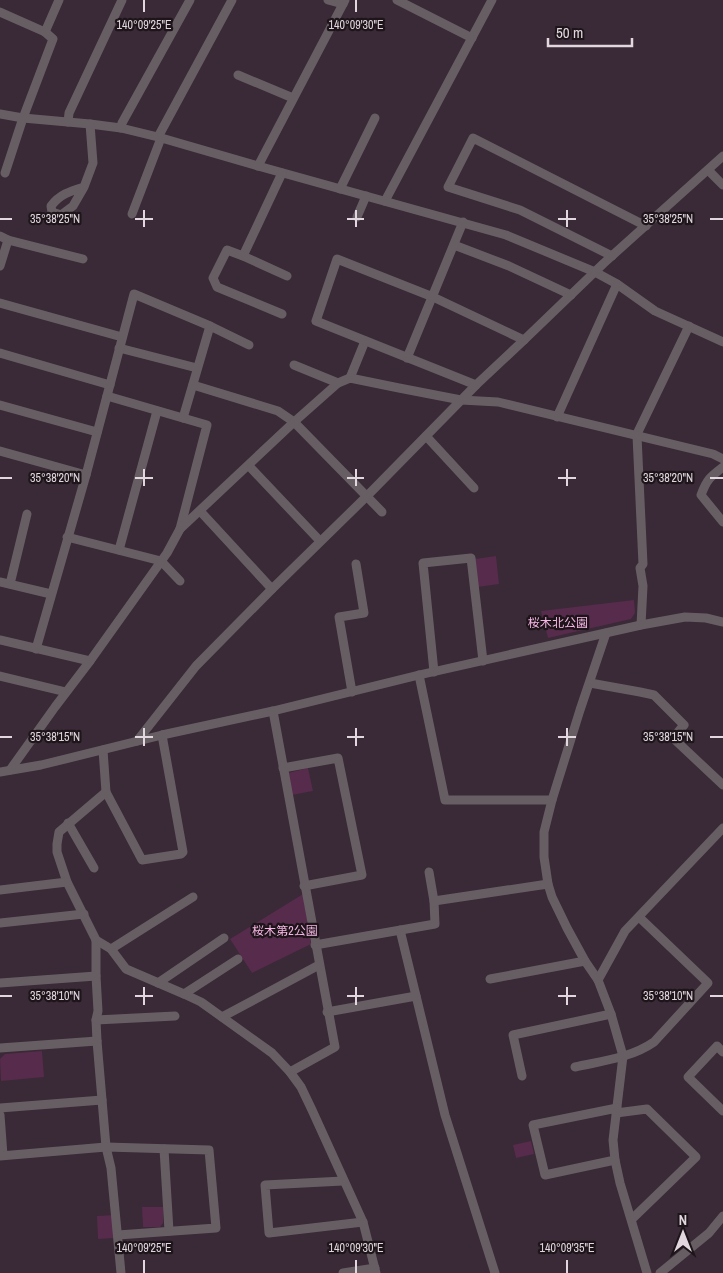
<svg xmlns="http://www.w3.org/2000/svg" width="723" height="1273" viewBox="0 0 723 1273" font-family="'Archivo Narrow','Noto Sans JP',sans-serif">
  <style>
    .green { fill: #562b4c }
    .lines { fill: none; stroke-linecap: round; stroke-linejoin: round }
    .street { stroke: #675e64; stroke-width: 9 }
    .ticks { fill: none; stroke: #e2d7df; stroke-width: 2 }
    .labels { text-anchor: middle; stroke-width: 4.5; stroke-linejoin: round; paint-order: stroke }
    .park-label { font-size: 12px; fill: #f7b6e5; stroke: #1d151a }
    .ticks-label { font-size: 12px; text-anchor: middle; fill: #e2d7df; stroke: #1d151a; stroke-width: 4.5; stroke-linejoin: round; paint-order: stroke }
  </style>
  <rect width="100%" height="100%" fill="#3a2936"/>
  <g class="green">
    <path d="M 496,556 L 499,584 L 478,587 L 475,559 Z"/>
    <path d="M 634,600 L 635,613 L 631,619 L 548,638 L 541,611 Z"/>
    <path d="M 308,768 L 313,791 L 292,795 L 288,773 Z"/>
    <path d="M 303,894 L 311,944 L 252,973 L 230,939 Z"/>
    <path d="M 42,1051 L 44,1077 L 1,1081 L 0,1059 L 5,1054 Z"/>
    <path d="M 531,1141 L 534,1154 L 516,1158 L 513,1145 Z"/>
    <path d="M 142,1207 L 163,1207 L 163,1223 L 160,1227 L 143,1227 Z"/>
    <path d="M 114,1215 L 115,1238 L 98,1239 L 97,1216 Z"/>
  </g>
  <g class="lines">
    <g class="street">
      <path d="M 328,0 L 343,4 L 345,0"/>
      <path d="M 397,0 L 472,38"/>
      <path d="M 0,12 L 45,32 L 53,39 L 23,118 L 5,173"/>
      <path d="M 45,32 L 59,0"/>
      <path d="M 238,75 L 293,98"/>
      <path d="M 0,114 L 23,118 L 90,124 L 121,128 L 158,137 L 258,166 L 506,235 L 595,272 L 617,284 L 655,311 L 723,342"/>
      <path d="M 68,122 L 69,113 L 122,0"/>
      <path d="M 121,128 L 122,123 L 190,0"/>
      <path d="M 158,137 L 232,0"/>
      <path d="M 258,166 L 343,4"/>
      <path d="M 708,170 L 723,185"/>
      <path d="M 84,187 C 71,191 60,194 51,206 L 52,212 L 61,215 L 73,206 L 84,187 L 93,163 L 90,124"/>
      <path d="M 340,189 L 375,118"/>
      <path d="M 385,201 L 492,0"/>
      <path d="M 132,214 L 161,138"/>
      <path d="M 357,217 L 366,196"/>
      <path d="M 0,236 L 8,240 L 0,266"/>
      <path d="M 8,240 L 83,259"/>
      <path d="M 454,245 L 509,266 L 571,295"/>
      <path d="M 243,256 L 282,173"/>
      <path d="M 612,256 L 520,210 L 448,187 L 473,138 L 646,226"/>
      <path d="M 0,303 L 122,337"/>
      <path d="M 282,314 L 217,287 L 213,278 L 227,250 L 243,256 L 287,276"/>
      <path d="M 210,326 L 249,345"/>
      <path d="M 119,348 L 197,368"/>
      <path d="M 0,353 L 110,385"/>
      <path d="M 407,358 L 463,222"/>
      <path d="M 294,365 L 338,383"/>
      <path d="M 350,378 L 365,341"/>
      <path d="M 193,385 L 278,411 L 294,422 L 382,512"/>
      <path d="M 476,385 L 316,321 L 337,259 L 433,297 L 524,340"/>
      <path d="M 107,396 L 207,425 L 180,529"/>
      <path d="M 0,405 L 97,432"/>
      <path d="M 557,417 L 617,284"/>
      <path d="M 426,436 L 474,488"/>
      <path d="M 636,436 L 689,326"/>
      <path d="M 637,436 L 643,564 L 640,568 L 643,586 L 641,625"/>
      <path d="M 0,451 L 86,475"/>
      <path d="M 249,466 L 320,541"/>
      <path d="M 723,467 C 710,477 707,479 701,495 L 723,522"/>
      <path d="M 200,511 L 272,589"/>
      <path d="M 67,537 L 161,561 L 180,581"/>
      <path d="M 119,550 L 157,411"/>
      <path d="M 0,582 L 51,594"/>
      <path d="M 10,584 L 27,514"/>
      <path d="M 606,633 L 580,710 L 552,800 L 544,832 L 544,857 L 548,884 L 552,897 L 567,928 L 585,961 L 598,980 L 611,1014 L 623,1056 L 613,1140 L 615,1160 L 620,1183 L 647,1273"/>
      <path d="M 0,640 L 90,661"/>
      <path d="M 36,649 L 86,475 L 134,294 L 210,326 L 183,418"/>
      <path d="M 434,672 L 423,563 L 471,558 L 483,661"/>
      <path d="M 419,675 L 445,800 L 552,800"/>
      <path d="M 0,676 L 66,692"/>
      <path d="M 590,683 L 640,692 L 654,695 L 684,725 L 673,738 L 723,785"/>
      <path d="M 352,692 L 339,617 L 364,613 L 356,564"/>
      <path d="M 273,711 L 335,1047 L 290,1072"/>
      <path d="M 137,741 L 196,666 L 272,589 L 367,496 L 476,385 L 524,340 L 604,263 L 723,156"/>
      <path d="M 103,750 L 106,792 L 142,860 L 181,854 L 183,852 L 162,735"/>
      <path d="M 283,768 L 338,758 L 362,875 L 304,886"/>
      <path d="M 10,770 L 55,707 L 90,661 L 167,553 L 180,529 L 294,422 L 338,383 L 350,378 L 399,388 L 461,400 L 498,402 L 713,454 L 723,459"/>
      <path d="M 0,772 L 41,765 L 162,735 L 273,711 L 419,675 L 641,625 L 685,617 L 706,618 L 723,622"/>
      <path d="M 106,792 L 59,832 L 57,844 L 57,852 L 67,882 L 96,940 L 111,949 L 126,969 L 184,994 L 201,1002 L 272,1053 L 290,1072 L 301,1087 L 312,1110 L 363,1222 L 376,1273"/>
      <path d="M 68,823 L 94,868"/>
      <path d="M 0,890 L 67,882"/>
      <path d="M 434,901 L 548,884"/>
      <path d="M 0,923 L 84,914"/>
      <path d="M 400,930 L 445,1115 L 495,1273"/>
      <path d="M 96,940 L 96,976 L 98,1011 L 96,1020 L 97,1041 L 106,1147 L 111,1168 L 121,1273"/>
      <path d="M 315,945 L 435,924 L 434,901 L 429,872"/>
      <path d="M 111,949 L 193,897"/>
      <path d="M 490,979 L 585,961"/>
      <path d="M 598,980 L 625,931 L 723,828"/>
      <path d="M 0,983 L 96,976"/>
      <path d="M 158,983 L 224,938"/>
      <path d="M 184,994 L 238,959"/>
      <path d="M 327,1012 L 416,996"/>
      <path d="M 222,1017 L 319,965"/>
      <path d="M 96,1020 L 175,1016"/>
      <path d="M 0,1048 L 97,1041"/>
      <path d="M 723,1052 L 717,1046 L 688,1077 L 723,1111"/>
      <path d="M 575,1067 C 602,1061 631,1058 654,1042 L 708,983 L 639,917"/>
      <path d="M 522,1076 L 513,1035 L 611,1014"/>
      <path d="M 0,1108 L 102,1100"/>
      <path d="M 616,1113 L 647,1109 L 696,1157 L 632,1219"/>
      <path d="M 0,1115 L 3,1155"/>
      <path d="M 164,1149 L 169,1231"/>
      <path d="M 0,1156 L 106,1147 L 209,1150 L 216,1228 L 118,1235"/>
      <path d="M 615,1160 L 545,1175 L 533,1125 L 617,1108"/>
      <path d="M 343,1181 L 265,1185 L 269,1233 L 363,1222"/>
      <path d="M 343,1273 L 375,1268"/>
      <path d="M 660,1273 L 709,1233 L 723,1216"/>
    </g>
  </g>
  <path class="ticks" d="M 144,0 L 144,12M 356,0 L 356,12M 144,210 L 144,227M 356,210 L 356,227M 567,210 L 567,227M 0,219 L 12,219M 135,219 L 153,219M 347,219 L 364,219M 558,219 L 576,219M 710,219 L 723,219M 144,469 L 144,486M 356,469 L 356,486M 567,469 L 567,486M 0,478 L 12,478M 135,478 L 153,478M 347,478 L 364,478M 558,478 L 576,478M 710,478 L 723,478M 144,728 L 144,746M 356,728 L 356,746M 567,728 L 567,746M 0,737 L 12,737M 135,737 L 153,737M 347,737 L 364,737M 558,737 L 576,737M 710,737 L 723,737M 144,987 L 144,1005M 356,987 L 356,1005M 567,987 L 567,1005M 0,996 L 12,996M 135,996 L 153,996M 347,996 L 364,996M 558,996 L 576,996M 710,996 L 723,996M 144,1260 L 144,1273M 356,1260 L 356,1273M 567,1260 L 567,1273"/>
  <g class="labels">
    <g class="park-label">
      <text x="558" y="627">桜木北公園</text>
      <text x="285" y="935">桜木第2公園</text>
    </g>
  </g>
  <g class="ticks-label">
    <text x="144" y="29">140°09'25"E</text>
    <text x="356" y="29">140°09'30"E</text>
    <text x="55" y="223">35°38'25"N</text>
    <text x="668" y="223">35°38'25"N</text>
    <text x="55" y="482">35°38'20"N</text>
    <text x="668" y="482">35°38'20"N</text>
    <text x="55" y="741">35°38'15"N</text>
    <text x="668" y="741">35°38'15"N</text>
    <text x="55" y="1000">35°38'10"N</text>
    <text x="668" y="1000">35°38'10"N</text>
    <text x="144" y="1252">140°09'25"E</text>
    <text x="356" y="1252">140°09'30"E</text>
    <text x="567" y="1252">140°09'35"E</text>
  </g>
  <g transform="translate(683 1233)" stroke="#1d151a" stroke-width="4" paint-order="stroke">
  <path d="M0-4L9 19L0 12L-9 19Z" fill="#e2d7df"/>
  <text y="-8" font-size="14" font-weight="bold" text-anchor="middle" fill="#e2d7df">N</text>
  </g>
  <path d="M548 38v8h84v-8" fill="none" stroke="#e2d7df" stroke-width="2.5"/>
  <text x="556" y="38" font-size="15" fill="#e2d7df" stroke="#1d151a" stroke-width="4" paint-order="stroke">50 m</text>
</svg>
